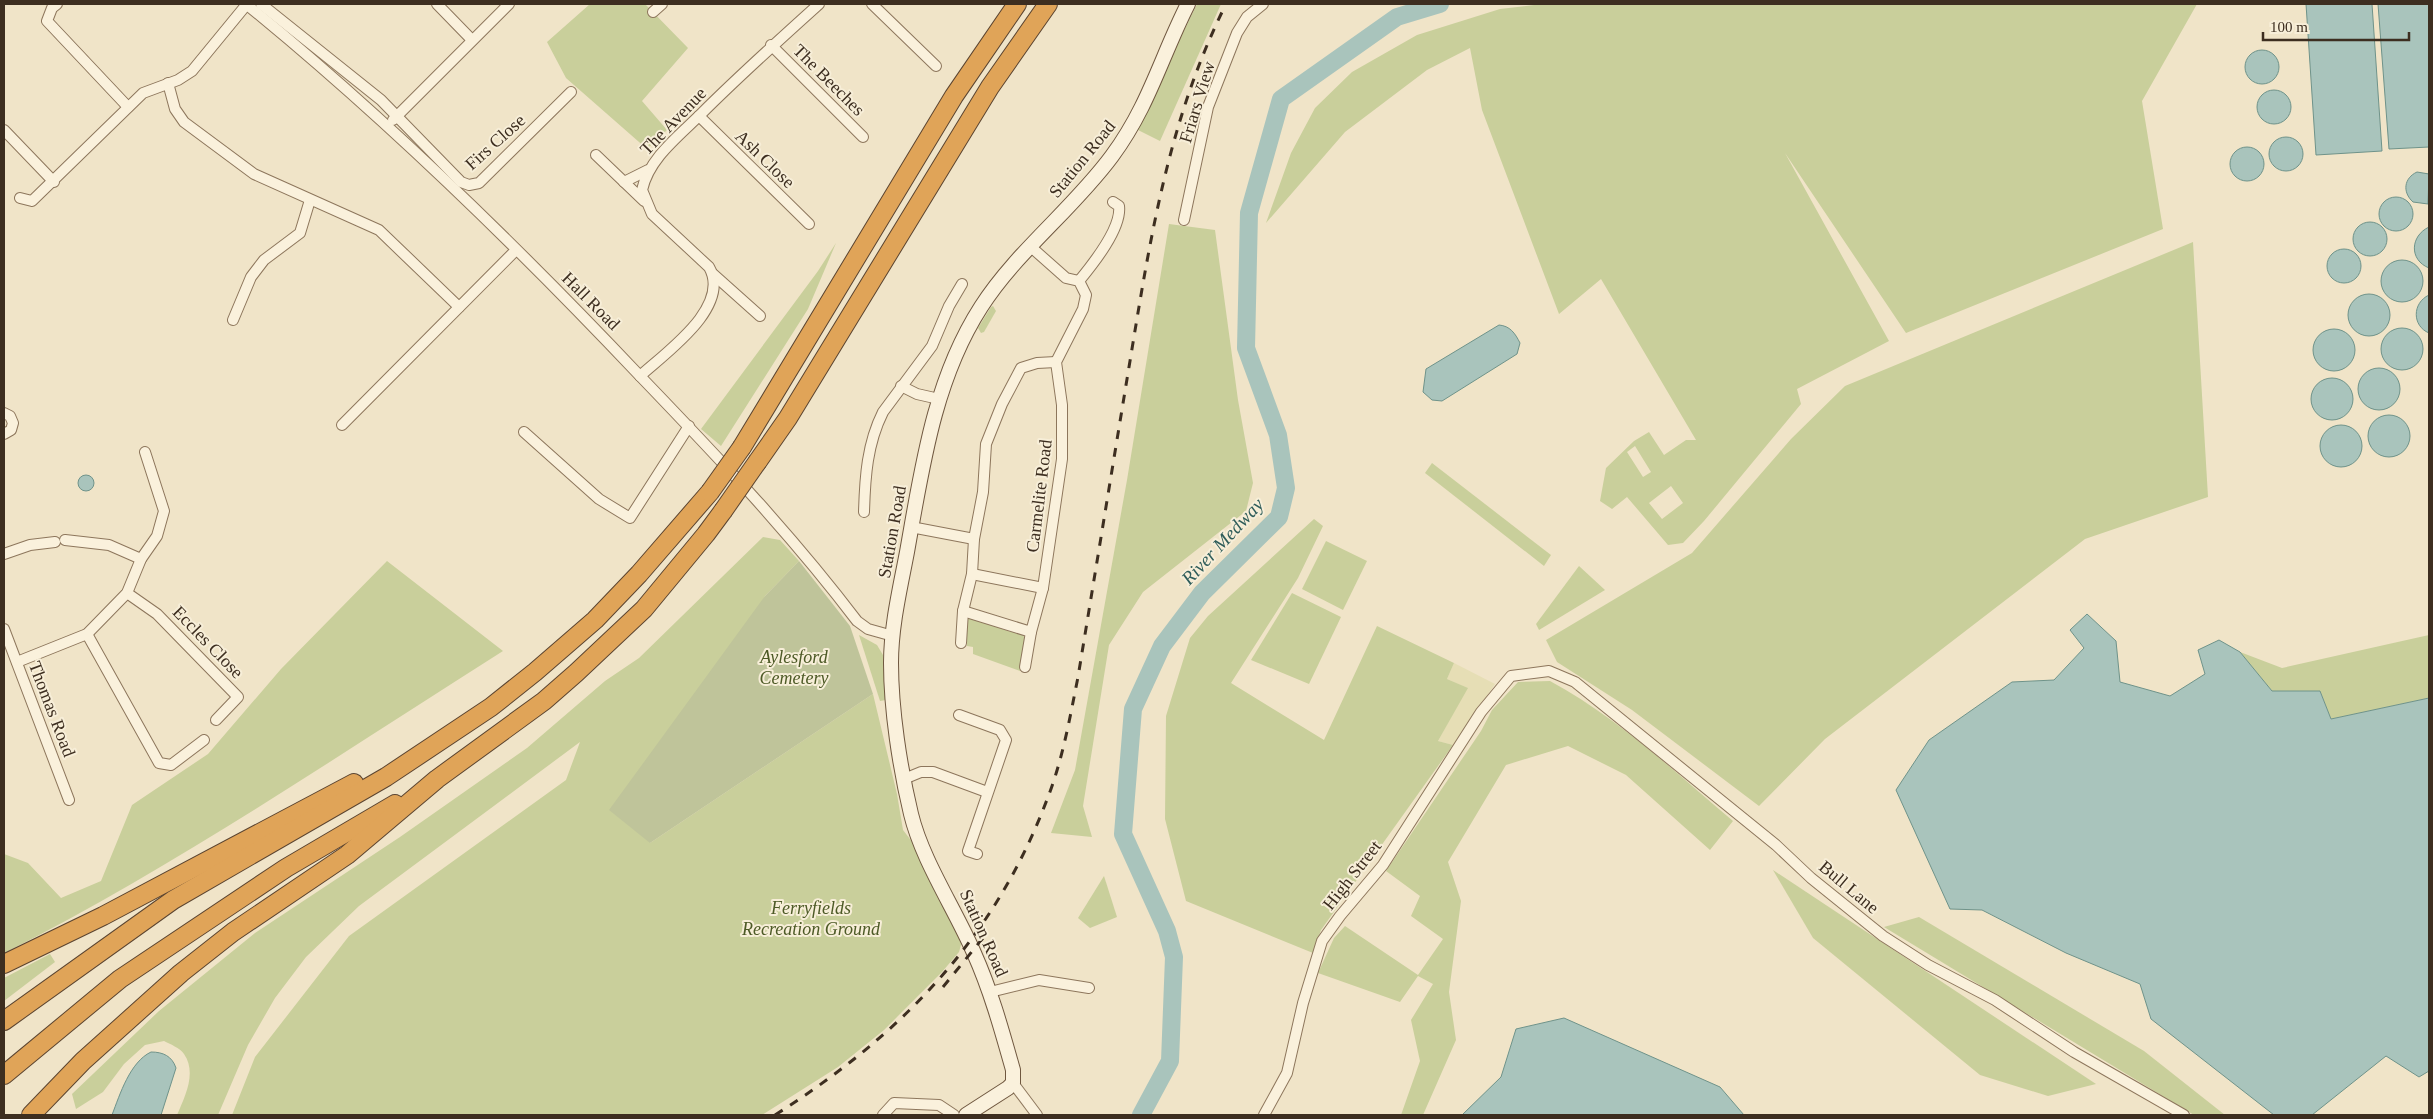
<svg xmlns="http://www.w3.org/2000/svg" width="2433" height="1119" viewBox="0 0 2433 1119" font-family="'Times New Roman',serif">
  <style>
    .farmland { fill: #e6deb5 }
    .green { fill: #c9cf9b; fill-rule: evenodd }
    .cemetery { fill: #bfc49a }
    .water { fill: #a9c4bc; stroke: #6f938a }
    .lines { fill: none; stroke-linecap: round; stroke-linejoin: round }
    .river { stroke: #a9c4bc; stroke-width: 18 }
    .street-casing { stroke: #8d765c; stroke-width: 12 }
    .secondary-casing { stroke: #6f573f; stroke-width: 16 }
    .highway-casing { stroke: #5b4430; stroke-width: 20 }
    .street { stroke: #faf1dc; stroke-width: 10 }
    .secondary { stroke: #faf1dc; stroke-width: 14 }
    .highway { stroke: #e0a458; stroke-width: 18 }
    .rail { stroke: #3d2e20; stroke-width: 3; stroke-dasharray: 9 9; stroke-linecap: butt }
    .highway-bridge-casing { stroke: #5b4430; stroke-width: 20; stroke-linecap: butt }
    .highway-bridge { stroke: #e0a458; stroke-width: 18 }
    .labels { text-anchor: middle; stroke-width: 4; stroke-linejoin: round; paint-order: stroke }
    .street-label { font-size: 18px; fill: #3d2e20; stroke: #f7eed8 }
    .park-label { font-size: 18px; font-style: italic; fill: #4d5a26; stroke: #f7eed8 }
    .water-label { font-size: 19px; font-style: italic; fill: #2f5d5a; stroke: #f7eed8 }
  </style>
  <rect width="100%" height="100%" fill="#f0e4c8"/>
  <path class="farmland" d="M 1454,663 L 1495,684 L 1453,745 L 1438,741 L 1467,688 L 1447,679 Z"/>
  <g class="green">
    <path d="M 590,4 L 645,4 L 688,48 L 642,101 L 667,130 L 647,149 L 566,78 L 547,42 Z"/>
    <path d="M 1197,4 L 1221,4 L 1160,141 L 1136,129 Z"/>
    <path d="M 1542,4 L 2197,4 L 2142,101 L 2163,229 L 1906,333 L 1785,153 L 1889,341 L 1797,389 L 1801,404 L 1704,521 L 1683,543 L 1668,545 L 1627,497 L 1612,509 L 1600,501 L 1606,468 L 1634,441 L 1649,432 L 1664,455 L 1686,440 L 1696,440 L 1601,279 L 1559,314 L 1482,110 L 1470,48 L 1427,70 L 1345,132 L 1266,223 L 1291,153 L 1315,108 L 1352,72 L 1417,35 L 1500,9 ZM 1635,446 L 1651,472 L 1643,477 L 1627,452 ZM 1671,486 L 1683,503 L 1662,519 L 1649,503 Z"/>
    <path d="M 1169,224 L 1215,230 L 1238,400 L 1253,483 L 1246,511 L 1143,592 L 1109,645 L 1083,806 L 1092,837 L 1051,833 L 1075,770 L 1127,480 Z"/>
    <path d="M 2193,242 L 2208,497 L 2085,539 L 1825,739 L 1759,806 L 1632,710 L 1557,662 L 1546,640 L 1692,553 L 1791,439 L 1845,386 Z"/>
    <path d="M 836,243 L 808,309 L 721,446 L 701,429 L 818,271 Z"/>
    <path d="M 993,306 L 996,311 L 984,332 L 981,333 L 978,328 L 991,307 Z"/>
    <path d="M 1432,463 L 1551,555 L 1544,566 L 1425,473 Z"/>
    <path d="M 1314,519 L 1323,526 L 1298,578 L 1231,683 L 1324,740 L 1377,626 L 1454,663 L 1447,679 L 1468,688 L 1438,741 L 1453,745 L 1321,930 L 1313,953 L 1186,901 L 1165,819 L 1166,716 L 1190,638 L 1208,616 Z"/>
    <path d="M 763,537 L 780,540 L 799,561 L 765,596 L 650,843 L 873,694 L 897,794 L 903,830 L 920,852 L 963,938 L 959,952 L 942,972 L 884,1030 L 838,1067 L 762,1115 L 232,1115 L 255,1057 L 349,936 L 566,780 L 580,742 L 359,906 L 306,957 L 275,998 L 248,1045 L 218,1115 L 177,1115 C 185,1096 197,1073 184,1054 C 180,1048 170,1044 164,1041 L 145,1045 L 124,1064 L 103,1092 L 76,1109 L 72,1094 L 159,1011 L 255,933 L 400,837 L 527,748 L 605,681 L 639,658 Z"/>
    <path d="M 1326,541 L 1367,561 L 1343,610 L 1302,589 Z"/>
    <path d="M 387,561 L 503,651 C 340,754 175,867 4,953 L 4,854 L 28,863 L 61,898 L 101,881 L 132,805 L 208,754 L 281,669 Z"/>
    <path d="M 1579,566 L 1605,590 L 1539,630 L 1536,624 Z"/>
    <path d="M 1292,593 L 1341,617 L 1309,684 L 1251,660 Z"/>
    <path d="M 969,617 L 1011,632 L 1015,631 L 1023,634 L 1026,643 L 1020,671 L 973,654 L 973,647 L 967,646 L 966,622 Z"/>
    <path d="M 859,635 L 877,645 L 883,655 L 886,700 L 880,701 Z"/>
    <path d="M 2429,635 L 2429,698 L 2331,719 L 2320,691 L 2272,691 L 2240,652 L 2282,668 Z"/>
    <path d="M 1550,681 C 1617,717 1675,772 1733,821 L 1710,850 L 1626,775 L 1568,746 L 1506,765 L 1448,862 L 1461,901 L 1449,992 L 1456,1040 L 1423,1115 L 1401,1115 L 1420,1061 L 1411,1020 L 1433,984 L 1418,976 L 1400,1002 L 1318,973 L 1334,938 L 1345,926 L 1418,975 L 1443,939 L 1411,916 L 1420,896 L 1386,871 L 1481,731 L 1492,710 L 1518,682 Z"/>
    <path d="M 1773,870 L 2096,1084 L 2048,1096 L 1980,1075 L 1813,938 Z"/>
    <path d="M 1104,876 L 1117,917 L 1090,928 L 1078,918 Z"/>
    <path d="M 1919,917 L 2144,1051 L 2225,1115 L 2194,1115 L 1884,927 Z"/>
    <path d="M 50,954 L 55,962 L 4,1001 L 4,978 Z"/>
  </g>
  <path class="cemetery" d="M 799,561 L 850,626 L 873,694 L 650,843 L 609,810 L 765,596 Z"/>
  <g class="water">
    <path d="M 2306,4 L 2372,4 L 2382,151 L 2316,155 Z"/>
    <path d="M 2378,4 L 2429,4 L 2429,147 L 2389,149 Z"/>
    <circle cx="2262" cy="67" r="17"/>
    <circle cx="2274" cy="107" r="17"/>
    <circle cx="2286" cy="154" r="17"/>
    <circle cx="2247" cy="164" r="17"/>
    <path d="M 2417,172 L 2429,174 L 2428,204 L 2413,202 C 2402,192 2404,178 2417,172 Z"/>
    <circle cx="2396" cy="214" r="17"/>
    <circle cx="2370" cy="239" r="17"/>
    <path d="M 2429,227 L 2429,268 C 2409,260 2410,236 2429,227 Z"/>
    <circle cx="2344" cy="266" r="17"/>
    <circle cx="2402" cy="281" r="21"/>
    <circle cx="2369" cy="315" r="21"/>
    <path d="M 2429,295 L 2429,333 C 2412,326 2412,303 2429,295 Z"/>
    <path d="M 1499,325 C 1510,326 1515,333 1520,343 L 1517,354 L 1442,401 L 1432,400 L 1423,392 L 1426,369 Z"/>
    <circle cx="2402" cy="349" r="21"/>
    <circle cx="2334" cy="350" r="21"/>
    <circle cx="2379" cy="389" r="21"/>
    <circle cx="2332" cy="399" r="21"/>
    <circle cx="2389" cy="436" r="21"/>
    <circle cx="2341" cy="446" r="21"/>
    <circle cx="86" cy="483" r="8"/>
    <path d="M 2087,614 L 2116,641 L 2120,682 L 2170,696 L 2205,674 L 2198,650 L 2219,640 L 2240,652 L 2272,691 L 2320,691 L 2331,719 L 2429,698 L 2429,1071 L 2419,1077 L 2386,1056 L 2312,1115 L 2274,1115 L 2151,1019 L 2140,984 L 2066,953 L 1982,910 L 1950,909 L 1896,790 L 1929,740 L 2012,682 L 2054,680 L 2084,648 L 2070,630 Z"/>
    <path d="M 1564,1018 L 1720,1087 L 1744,1115 L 1462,1115 L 1501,1077 L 1516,1029 Z"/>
    <path d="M 151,1052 C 163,1052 172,1056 176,1068 L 161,1115 L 112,1115 C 120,1094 130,1062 151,1052 Z"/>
  </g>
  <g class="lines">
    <path class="river" d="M 1141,1115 L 1170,1061 L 1174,957 L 1167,931 L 1123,834 L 1133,709 L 1162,646 L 1202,593 L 1279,517 L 1286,488 L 1278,435 L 1246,348 L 1249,213 L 1281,99 L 1397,17 L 1440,4"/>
    <g class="street-casing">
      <g id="street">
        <path d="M 57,4 L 52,8 L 47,21 L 128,107"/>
        <path d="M 246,4 C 386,118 516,245 640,376 C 716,455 791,534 857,621 L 868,629 L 893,636"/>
        <path d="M 261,4 L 381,100 L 461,182 L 469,185 L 479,183 L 571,92"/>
        <path d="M 437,4 L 472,40"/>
        <path d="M 872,4 L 936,66"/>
        <path d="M 653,12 L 662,4"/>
        <path d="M 771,45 L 863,137"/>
        <path d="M 168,83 L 175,109 L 184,122 L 254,174 L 379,230 L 459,307"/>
        <path d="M 699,116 L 809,224"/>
        <path d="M 393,120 L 509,4"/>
        <path d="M 4,130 L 54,182"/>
        <path d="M 596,155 L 644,201"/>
        <path d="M 624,182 L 648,170"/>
        <path d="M 20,198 L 32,201 L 143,93 L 178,80 L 192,71 L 247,4"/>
        <path d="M 1184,220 L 1208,107 L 1237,33 L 1247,17 L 1263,4"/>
        <path d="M 713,274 L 760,316"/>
        <path d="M 1079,281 C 1093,264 1122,228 1119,206 L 1113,202"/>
        <path d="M 233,320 L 251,277 L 264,260 L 300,233 L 310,200"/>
        <path d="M 640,376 C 665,353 732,307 709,267 L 652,214 L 642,190 C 649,158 679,136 702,113 C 740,75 779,40 819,4"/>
        <path d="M 901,386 L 917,394 L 939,399"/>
        <path d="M 4,413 L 10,416 L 13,423 L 11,430 L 4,434"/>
        <path d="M 342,425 L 516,250"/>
        <path d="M 524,432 L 599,499 L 630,518 L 689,426"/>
        <path d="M 864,512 C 865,477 867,444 883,412 L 932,346 L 949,306 L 962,284"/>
        <path d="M 911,527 L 974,539"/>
        <path d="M 65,540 L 109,545 L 141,559"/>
        <path d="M 4,554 L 30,545 L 55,542"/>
        <path d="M 972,574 L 1043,588"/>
        <path d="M 127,593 L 157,614 L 238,697 L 216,720"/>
        <path d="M 963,611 L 1031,632 L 1043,588 L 1062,459 L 1062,405 L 1056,362 L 1083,309 L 1086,295 L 1079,281 L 1066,278 L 1031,247"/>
        <path d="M 4,629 L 69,800"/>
        <path d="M 87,634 L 159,763 L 171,765 L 204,740"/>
        <path d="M 961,643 L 963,611 L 972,574 L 974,539 L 983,492 L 986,444 L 1002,404 L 1021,368 L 1037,363 L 1056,362"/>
        <path d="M 17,662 L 87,634 L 127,593 L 141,559 L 157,536 L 164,511 L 145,452"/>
        <path d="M 1025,667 L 1031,632"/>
        <path d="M 959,715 L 1000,730 L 1006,740 L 968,851 L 977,854"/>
        <path d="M 904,779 L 921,772 L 933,772 L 987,792"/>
        <path d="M 990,992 L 1039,980 L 1089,988"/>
        <path d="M 1013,1083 L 1037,1115"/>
        <path d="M 883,1115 L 894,1103 L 939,1105 L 954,1115"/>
        <path d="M 1264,1115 L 1287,1073 L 1303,1003 L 1322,941 L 1340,916 L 1383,865 L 1481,712 L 1511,676 L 1549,671 L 1575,682 L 1776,845 L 1811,878 L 1883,936 L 1928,965 L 1995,1000 L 2074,1052 L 2184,1115"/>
      </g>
    </g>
    <g class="secondary-casing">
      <path id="secondary" d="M 966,1115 L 1008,1088 L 1013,1083 L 1013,1070 C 1002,1031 991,991 974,953 C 955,909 922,860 911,814 C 900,768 891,710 891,663 C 891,626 900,589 907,552 C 922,468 934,380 981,307 C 1016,252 1073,209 1112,156 C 1149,106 1161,57 1188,4"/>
    </g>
    <g class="highway-casing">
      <g id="highway">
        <path d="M 742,447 L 954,96 L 1017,4"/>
        <path d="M 758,461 L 788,418 L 990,87 L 1048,4"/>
        <path d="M 4,964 L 103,916 L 354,783"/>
        <path d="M 4,1021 L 173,900 L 386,777 L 491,707 L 535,672 L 595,620 L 639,574 L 710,492"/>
        <path d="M 4,1075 L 120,979 L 286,868 L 395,804"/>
        <path d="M 31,1115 L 83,1061 L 181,973 L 233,932 L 347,855 L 437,779 L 544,701 L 576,673 L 644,609 L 706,534 L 723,511"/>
      </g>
    </g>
    <use href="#street" class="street"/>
    <use href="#secondary" class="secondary"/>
    <use href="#highway" class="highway"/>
    <g class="rail">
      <path d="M 943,987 L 983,938"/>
      <path d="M 775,1115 C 901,1035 995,939 1048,797 C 1063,758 1070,717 1078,677 C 1095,574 1112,470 1129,367 C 1150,240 1168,120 1226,4"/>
    </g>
    <g class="highway-bridge-casing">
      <g id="highway-bridge">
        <path d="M 710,492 L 742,447"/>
        <path d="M 723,511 L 758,461"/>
      </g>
    </g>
    <use href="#highway-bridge" class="highway-bridge"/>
  </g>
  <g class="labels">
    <g class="street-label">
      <text transform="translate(829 80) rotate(45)" y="6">The Beeches</text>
      <text transform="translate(1197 102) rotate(-73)" y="6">Friars View</text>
      <text transform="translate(673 121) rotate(-46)" y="6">The Avenue</text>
      <text transform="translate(495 142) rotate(-42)" y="6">Firs Close</text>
      <text transform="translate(765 159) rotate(44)" y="6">Ash Close</text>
      <text transform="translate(1082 159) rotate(-51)" y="6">Station Road</text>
      <text transform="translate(591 301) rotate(45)" y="6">Hall Road</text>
      <text transform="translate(1039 496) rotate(-83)" y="6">Carmelite Road</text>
      <text transform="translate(892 532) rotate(-80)" y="6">Station Road</text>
      <text transform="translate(208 642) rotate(46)" y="6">Eccles Close</text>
      <text transform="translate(52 709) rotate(69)" y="6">Thomas Road</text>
      <text transform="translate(1352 875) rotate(-52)" y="6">High Street</text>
      <text transform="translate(1849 887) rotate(40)" y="6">Bull Lane</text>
      <text transform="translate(984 933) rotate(66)" y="6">Station Road</text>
    </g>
    <g class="park-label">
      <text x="794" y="663">Aylesford<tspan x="794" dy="21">Cemetery</tspan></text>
      <text x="811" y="914">Ferryfields<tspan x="811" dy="21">Recreation Ground</tspan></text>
    </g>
    <g class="water-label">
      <text transform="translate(1222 541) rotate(-47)" y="7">River Medway</text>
    </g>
  </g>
  <rect width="2433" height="1119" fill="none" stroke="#3d2e20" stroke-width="10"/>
  <path d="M2263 32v8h146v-8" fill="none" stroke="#3d2e20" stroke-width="2.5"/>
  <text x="2270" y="32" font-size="15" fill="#3d2e20" stroke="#f7eed8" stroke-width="4" paint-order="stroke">100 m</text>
</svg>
